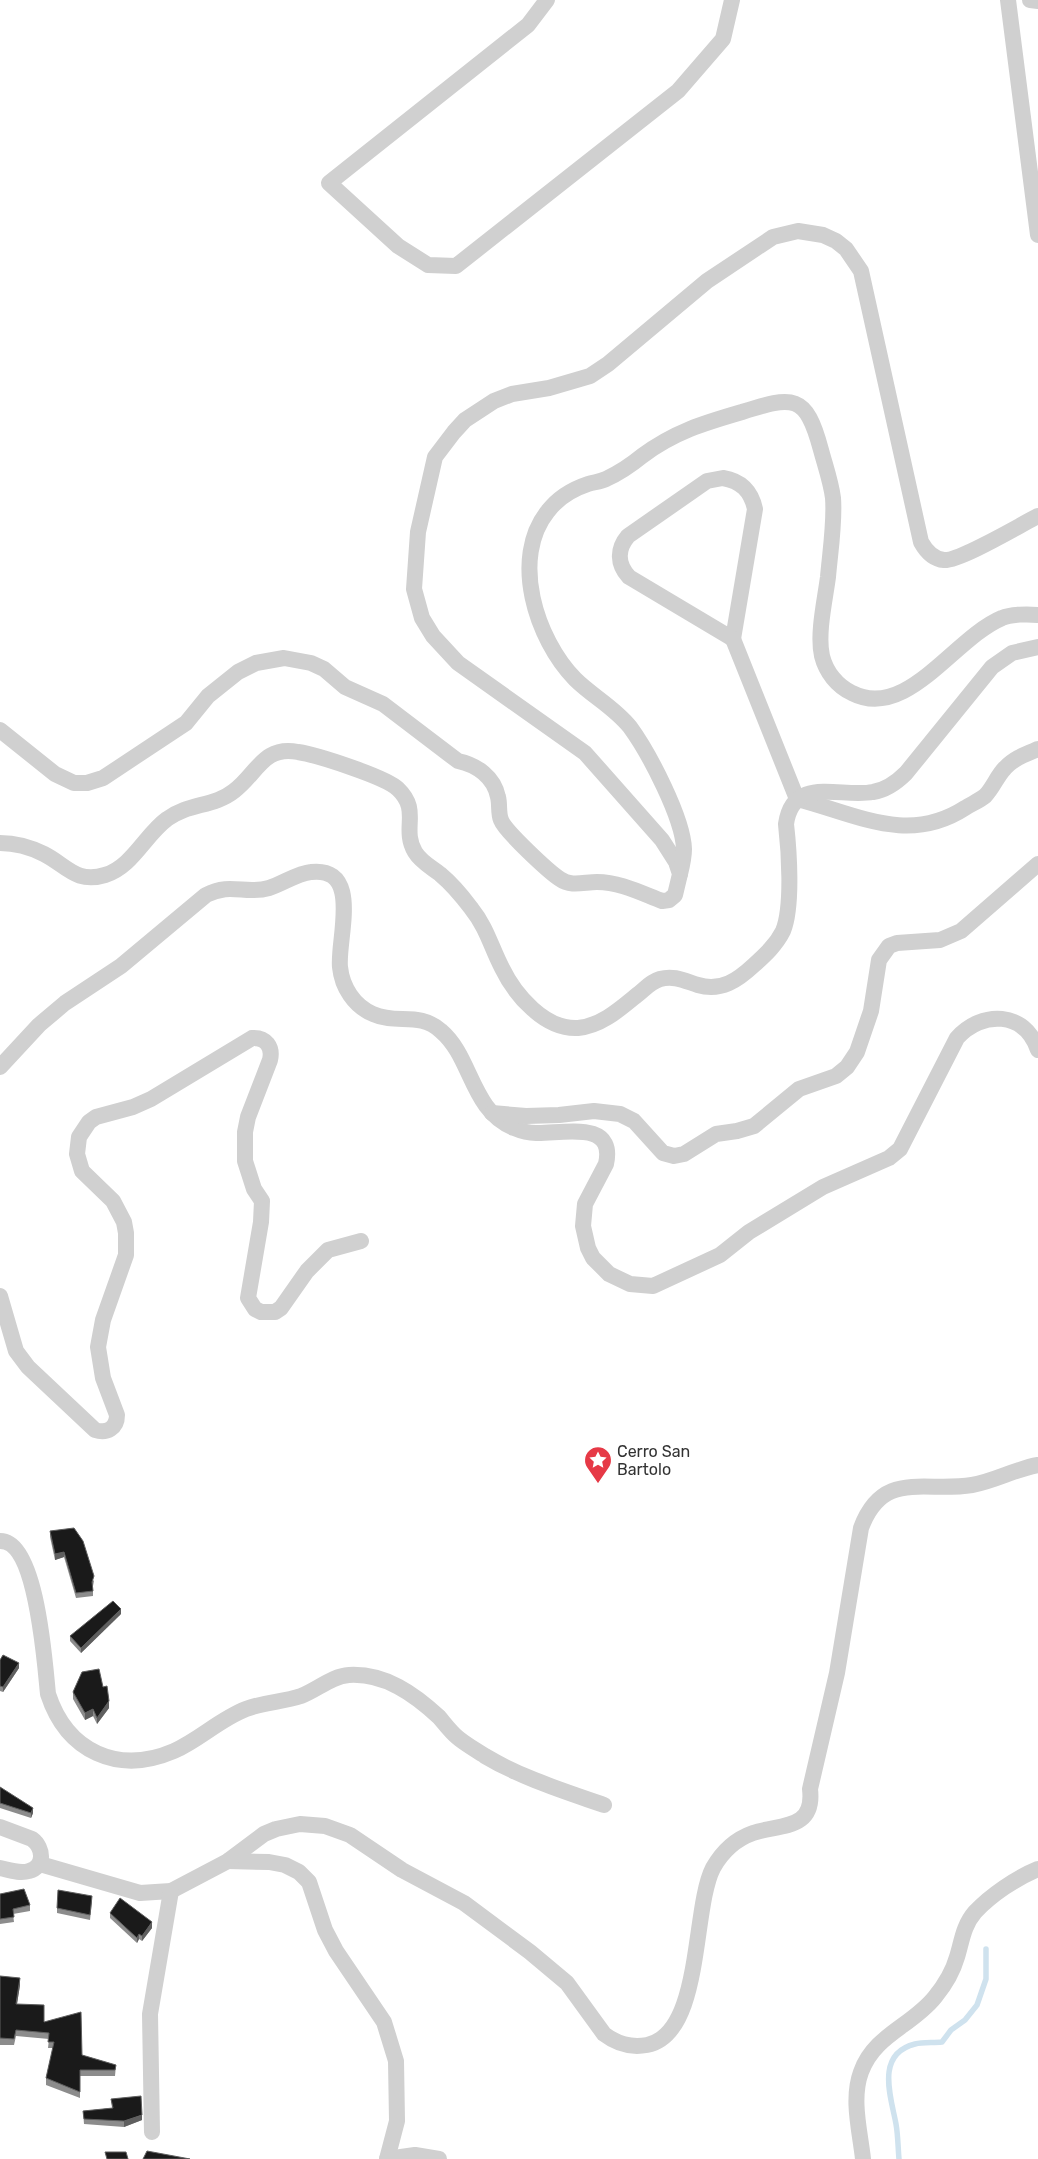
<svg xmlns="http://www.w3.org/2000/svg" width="1038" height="2159" viewBox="0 0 1038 2159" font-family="Rubik,sans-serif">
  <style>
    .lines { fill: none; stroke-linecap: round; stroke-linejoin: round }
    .stream { stroke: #cfe2ee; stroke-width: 5.5 }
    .street { stroke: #d0d0d0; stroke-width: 16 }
    .wall { fill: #8c8c8c }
    .shaded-wall { fill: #5f5f5f }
    .building { fill: #1a1a1a; stroke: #5f5f5f }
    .labels { text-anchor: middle; stroke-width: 5; stroke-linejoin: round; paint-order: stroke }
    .poi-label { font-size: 16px; fill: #333; stroke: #fff; text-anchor: start }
  </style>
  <rect width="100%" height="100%" fill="#fff"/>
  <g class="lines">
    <path class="stream" d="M 899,2159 C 898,2148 898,2135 896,2124 C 891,2097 875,2054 915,2044 C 923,2042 933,2043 942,2042 L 951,2030 L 965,2020 L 977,2005 L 986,1979 L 986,1949"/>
    <g class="street">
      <path d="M 547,0 L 528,25 L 329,183 L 398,246 L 428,265 L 456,266 L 678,91 L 723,39 L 732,0"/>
      <path d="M 1008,0 L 1038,235"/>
      <path d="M 1030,0 L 1038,1"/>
      <path d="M 723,478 C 741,481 751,491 755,509 L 733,639 L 629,577 C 617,564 617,549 628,536 L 707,481 Z"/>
      <path d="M 733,639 L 797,799 C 856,814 908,845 965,808 C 971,804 979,801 985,796 C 993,788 997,776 1005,768 C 1014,758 1026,754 1038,749"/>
      <path d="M 0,730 L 55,774 L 74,783 L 87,783 L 103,778 L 186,723 L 208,696 L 238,672 L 256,663 L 284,658 L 311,663 L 324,669 L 345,687 L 383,704 L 458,761 C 477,765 494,777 498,797 C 500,804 498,813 501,820 C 505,831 549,872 560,879 C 571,887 584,882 597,882 C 620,882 641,893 662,901 L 669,900 L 675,895 L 680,874 L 676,862 L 662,840 L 585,753 L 458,663 L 433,636 L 422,618 L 414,589 L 418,532 L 435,457 L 454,432 L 465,420 L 494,401 L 512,394 L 549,388 L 590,376 L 608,364 L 707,281 L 773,237 L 798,231 L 823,235 L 836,241 L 846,249 L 861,271 L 921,542 C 926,551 933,559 944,560 C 960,561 1020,525 1038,516"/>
      <path d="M 0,843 C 15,843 30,847 44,854 C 66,865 76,884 105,875 C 132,867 145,835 167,819 C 188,803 214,807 234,791 C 257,774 263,745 298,752 C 317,755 386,777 398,789 C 421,811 401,828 415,852 C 421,862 431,867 440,874 C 452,884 462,896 471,908 C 487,928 491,947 502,968 C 515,995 545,1030 578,1028 C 601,1026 620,1009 637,995 C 645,989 650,982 660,979 C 674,975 685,981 698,985 C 721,992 738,980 754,965 C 765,955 776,945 783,931 C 793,907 789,850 786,824 C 793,775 840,798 873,792 C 886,790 896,783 906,773 L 992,667 L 1012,653 L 1038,647"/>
      <path d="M 680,874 C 682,866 684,857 684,849 C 683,818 649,753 630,727 C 614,707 592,696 575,679 C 536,639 510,558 548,511 C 558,498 573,489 588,484 C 594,482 600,482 606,479 C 619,473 631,465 642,456 C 674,432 704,423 742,412 C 793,396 806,393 821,450 C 825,465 831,482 833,498 C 835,522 830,553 828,577 C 825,600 817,634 822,656 C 826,672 837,686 852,693 C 907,721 954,638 1002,618 C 1011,614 1028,614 1038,615"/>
      <path d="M 0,1067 L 39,1025 L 65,1003 L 121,966 L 206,895 C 231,882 245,895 269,888 C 282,884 298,873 311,872 C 363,866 337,940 340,967 C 342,987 354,1006 373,1014 C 397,1025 419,1011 441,1031 C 472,1057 471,1111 514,1128 C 521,1131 528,1133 536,1133 C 561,1134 616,1119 606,1164 L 585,1204 L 583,1226 L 588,1248 L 593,1258 L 609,1274 L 630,1284 L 653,1286 L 720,1255 L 749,1232 L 823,1187 L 889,1158 L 900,1149 L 957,1038 C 982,1010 1025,1011 1038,1050"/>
      <path d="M 492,1113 L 526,1116 L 559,1115 L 594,1111 L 620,1114 L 634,1121 L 663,1153 L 674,1156 L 684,1154 L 716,1134 L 737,1131 L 754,1126 L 799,1089 L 836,1076 L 847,1067 L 857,1052 L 871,1011 L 879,960 L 889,946 L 897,943 L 940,940 L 961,931 L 1038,864"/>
      <path d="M 0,1296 L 16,1351 L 28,1367 L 95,1430 C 107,1434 117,1428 117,1415 L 103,1378 L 98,1347 L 103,1320 L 126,1255 L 126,1233 L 124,1222 L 113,1201 L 82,1171 L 77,1154 L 79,1137 L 89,1122 L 96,1117 L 133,1107 L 151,1099 L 252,1038 C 266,1037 273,1047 270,1060 L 248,1117 L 245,1132 L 245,1161 L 254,1189 L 262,1201 L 261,1222 L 248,1298 L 255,1309 L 261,1312 L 275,1312 L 281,1308 L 307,1271 L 328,1250 L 361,1241"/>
      <path d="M 0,1541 C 37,1540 45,1666 48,1694 C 67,1752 118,1775 174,1751 C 199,1740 220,1719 246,1709 C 264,1702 283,1702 301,1696 C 317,1690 332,1676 349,1675 C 385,1673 414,1694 439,1717 C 445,1724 450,1731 457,1737 C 465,1744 476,1750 485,1756 C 522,1778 564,1791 604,1805"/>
      <path d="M 0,1827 L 32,1839 C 44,1848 45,1867 29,1871 C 20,1874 9,1870 0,1868"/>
      <path d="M 228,1861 L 269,1862 L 285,1865 L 299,1872 L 309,1882 L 325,1930 L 336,1951 L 384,2022 L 396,2061 L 397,2121 L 387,2159"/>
      <path d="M 40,1864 L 140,1893 L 171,1891 L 228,1861 L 264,1834 L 276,1829 L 300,1824 L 325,1826 L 350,1835 L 402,1870 L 464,1903 L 530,1952 L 567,1983 L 604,2034 C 617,2044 631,2048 647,2045 C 703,2034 692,1909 713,1868 C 722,1852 736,1839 753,1833 C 779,1824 815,1831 810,1789 L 837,1673 L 861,1528 C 883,1469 925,1493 972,1485 C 995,1481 1015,1469 1038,1465"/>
      <path d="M 152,2132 L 150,2014 L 171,1891"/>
      <path d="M 387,2159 L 415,2155 L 439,2159"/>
      <path d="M 863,2159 C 860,2131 851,2099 861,2072 C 874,2035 912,2026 935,1997 C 944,1986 953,1971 957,1957 C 962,1941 963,1926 975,1912 C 991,1895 1016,1878 1038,1869"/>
    </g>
  </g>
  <g class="wall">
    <path d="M 50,1531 L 94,1581 L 93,1586 L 93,1596 L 76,1598 L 64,1557 L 55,1560 L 50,1537 Z"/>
    <path d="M 121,1614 L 81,1653 L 70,1641 L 70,1636 Z"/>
    <path d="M 0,1660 L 19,1668 L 3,1692 L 0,1691 Z"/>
    <path d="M 103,1687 L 109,1708 L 97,1724 L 93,1716 L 85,1720 L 73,1699 L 73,1692 Z"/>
    <path d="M 0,1787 L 33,1813 L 31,1818 L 0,1808 Z"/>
    <path d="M 0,1894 L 30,1905 L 30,1911 L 13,1914 L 14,1922 L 0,1924 Z"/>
    <path d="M 92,1901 L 90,1920 L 57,1913 L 57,1908 Z"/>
    <path d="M 110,1913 L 152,1928 L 142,1941 L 139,1939 L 137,1943 L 110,1918 Z"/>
    <path d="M 0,1976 L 20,1985 L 17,2004 L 44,2022 L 82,2055 L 116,2065 L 115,2076 L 80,2076 L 80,2098 L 46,2085 L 46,2078 L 53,2048 L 48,2048 L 49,2039 L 16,2036 L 14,2045 L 0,2045 Z"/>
    <path d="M 111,2099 L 142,2120 L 124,2127 L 84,2124 L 83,2111 L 112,2108 Z"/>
  </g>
  <g class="shaded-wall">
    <path d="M 64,1552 L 64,1557 L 55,1560 L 55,1554 Z"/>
    <path d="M 121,1609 L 121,1614 L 81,1653 L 81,1648 Z"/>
    <path d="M 19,1663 L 19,1668 L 3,1692 L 3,1687 Z"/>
    <path d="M 109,1701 L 109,1708 L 97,1724 L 97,1718 Z"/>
    <path d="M 93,1709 L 93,1716 L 85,1720 L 85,1713 Z"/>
    <path d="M 33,1808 L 33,1813 L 31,1818 L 31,1813 Z"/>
    <path d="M 152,1922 L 152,1928 L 142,1941 L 142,1936 Z"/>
    <path d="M 139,1934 L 139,1939 L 137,1943 L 137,1938 Z"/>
    <path d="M 20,1978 L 20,1985 L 16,2010 L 16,2004 Z"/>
    <path d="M 142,2115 L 142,2120 L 124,2127 L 124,2121 Z"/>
  </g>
  <g class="building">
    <path d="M 74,1528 L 83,1541 L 94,1576 L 92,1582 L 93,1591 L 76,1593 L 64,1552 L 55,1554 L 50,1531 Z"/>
    <path d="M 113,1601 L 121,1609 L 81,1648 L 70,1636 Z"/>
    <path d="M 3,1655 L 19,1663 L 3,1687 L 0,1686 L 0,1660 Z"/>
    <path d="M 99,1669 L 103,1687 L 107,1686 L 109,1701 L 97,1718 L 93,1709 L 85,1713 L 73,1692 L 82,1672 Z"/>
    <path d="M 0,1787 L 33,1808 L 31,1813 L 0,1803 Z"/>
    <path d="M 24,1889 L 30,1905 L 13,1909 L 14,1917 L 0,1919 L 0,1894 Z"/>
    <path d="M 58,1890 L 92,1896 L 90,1915 L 57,1908 Z"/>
    <path d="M 120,1898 L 152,1922 L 142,1936 L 139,1934 L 137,1938 L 110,1913 Z"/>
    <path d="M 0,1976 L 20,1978 L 16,2004 L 44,2005 L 44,2022 L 81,2012 L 82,2055 L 116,2065 L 115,2070 L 80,2070 L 80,2092 L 46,2078 L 54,2042 L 48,2042 L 49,2033 L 16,2030 L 14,2039 L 0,2038 Z"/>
    <path d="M 141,2096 L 142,2115 L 124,2121 L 84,2119 L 83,2111 L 113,2108 L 111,2099 Z"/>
    <path d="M 147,2151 L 190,2159 L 143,2159 Z"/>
    <path d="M 105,2152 L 126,2152 L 128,2159 L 107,2159 Z"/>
  </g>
  <defs>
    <g id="sight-pin" transform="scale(1.4375)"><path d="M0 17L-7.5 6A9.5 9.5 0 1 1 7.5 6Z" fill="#e63946" stroke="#fff"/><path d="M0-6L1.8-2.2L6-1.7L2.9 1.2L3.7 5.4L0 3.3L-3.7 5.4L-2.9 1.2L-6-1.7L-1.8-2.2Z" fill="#fff"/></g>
  </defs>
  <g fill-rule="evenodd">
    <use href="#sight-pin" x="598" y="1460"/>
  </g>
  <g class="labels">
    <g class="poi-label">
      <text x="617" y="1457">Cerro San<tspan x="617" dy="18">Bartolo</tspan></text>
    </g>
  </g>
</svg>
